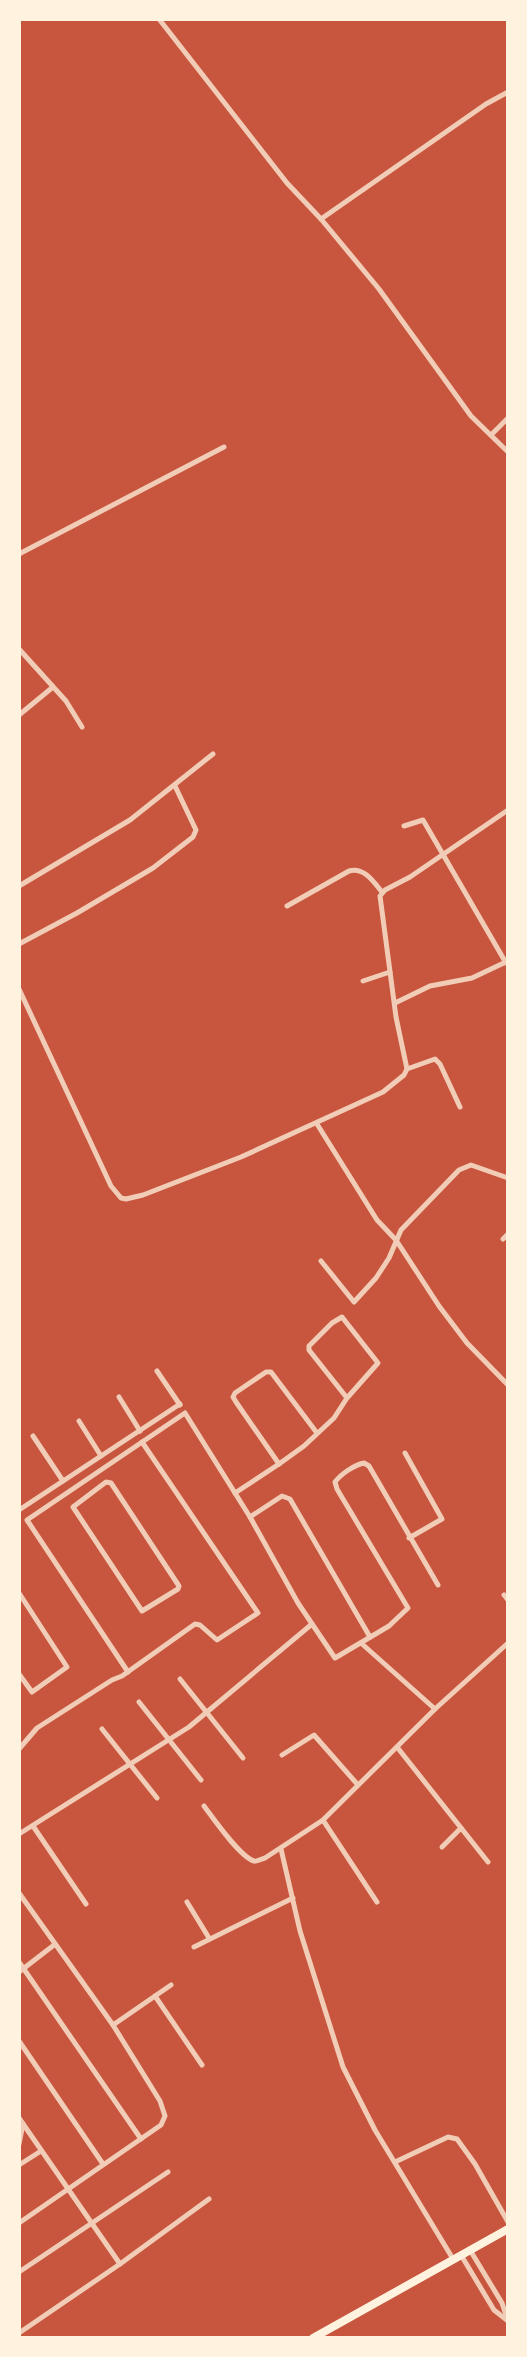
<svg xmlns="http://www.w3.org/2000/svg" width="527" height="2357" viewBox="0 0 527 2357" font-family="'Golos Text',sans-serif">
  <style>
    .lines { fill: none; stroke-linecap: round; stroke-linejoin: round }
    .minor { stroke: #f1ccb7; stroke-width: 5 }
    .secondary { stroke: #fff3e0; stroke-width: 8 }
  </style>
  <rect width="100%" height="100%" fill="#c8553d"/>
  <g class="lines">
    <g class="minor">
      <path d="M 159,19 L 287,183 L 321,219 L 379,289 L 471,416 L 508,452"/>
      <path d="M 321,219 L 486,104 L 508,92"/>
      <path d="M 491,435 L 508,418"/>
      <path d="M 19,554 L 224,447"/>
      <path d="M 19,649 L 66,701 L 82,727"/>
      <path d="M 19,715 L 53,687"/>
      <path d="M 404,826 L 423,820 L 506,963"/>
      <path d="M 19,886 L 130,820 L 213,754"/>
      <path d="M 287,906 L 349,871 C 364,867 373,881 382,892"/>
      <path d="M 19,944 L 77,913 L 153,868 L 193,837 L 196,830 L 175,786"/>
      <path d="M 363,981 L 390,972"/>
      <path d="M 19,989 L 111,1186 L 121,1198 L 126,1199 L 143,1195 L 241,1157 L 383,1092 L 404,1075 L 407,1069 L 396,1017 L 380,896 L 385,890 L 410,877 L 508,810"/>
      <path d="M 395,1003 L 430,986 L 472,978 L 508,961"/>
      <path d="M 407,1069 L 435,1059 L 440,1064 L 460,1107"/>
      <path d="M 317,1124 L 377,1220 L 396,1240 L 439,1306 L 467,1343 L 508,1385"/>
      <path d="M 503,1239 L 508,1234"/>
      <path d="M 321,1261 L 354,1302 L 376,1278 L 389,1258 L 401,1230 L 459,1170 L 471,1165 L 508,1178"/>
      <path d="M 157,1371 L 180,1405"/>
      <path d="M 119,1397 L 140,1431"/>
      <path d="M 79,1421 L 101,1456"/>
      <path d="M 33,1436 L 63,1481"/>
      <path d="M 405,1453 L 442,1519 L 409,1538"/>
      <path d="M 279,1464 L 304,1446 L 334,1418 L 347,1398 L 378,1363 L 342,1317 L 332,1323 L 309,1346 L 309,1350 L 347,1398"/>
      <path d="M 106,1482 L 111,1483 L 179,1586 L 178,1589 L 142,1611 L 73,1507 Z"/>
      <path d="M 235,1493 L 279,1464 L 236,1402 L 233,1397 L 235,1393 L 266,1372 L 271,1372 L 317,1433"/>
      <path d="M 19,1510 L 180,1404"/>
      <path d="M 250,1517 L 282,1496 L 290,1499 L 370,1637"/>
      <path d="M 19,1593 L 67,1667 L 32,1692 L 19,1674"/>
      <path d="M 504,1595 L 508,1600"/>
      <path d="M 361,1643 L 435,1709"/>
      <path d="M 128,1672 L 27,1520 L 185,1413 L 250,1517 L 298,1603 L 335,1658 L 389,1626 L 408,1608 L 337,1489 L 335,1482 C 341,1474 354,1465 364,1463 L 369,1466 L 438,1585"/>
      <path d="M 180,1679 L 243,1758"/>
      <path d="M 139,1702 L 201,1780"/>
      <path d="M 102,1729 L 157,1798"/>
      <path d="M 397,1747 L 488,1862"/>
      <path d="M 19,1749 L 37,1728 L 112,1680 L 122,1676 L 195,1624 L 200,1625 L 217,1640 L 258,1613 L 142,1442"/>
      <path d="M 282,1755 L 314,1735 L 358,1785"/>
      <path d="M 204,1806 C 213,1818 240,1857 254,1861 C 257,1862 261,1859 265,1858 L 323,1820 L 435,1709 L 508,1643"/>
      <path d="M 323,1820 L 377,1902"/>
      <path d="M 33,1826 L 86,1904"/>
      <path d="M 19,1834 L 189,1727 L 312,1624"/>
      <path d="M 442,1847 L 461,1828"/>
      <path d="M 281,1849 L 300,1931 L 343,2067 L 375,2130 L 453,2259"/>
      <path d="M 19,1893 L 113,2025 L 160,2101 L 165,2116 L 161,2125 L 19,2223"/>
      <path d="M 187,1902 L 209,1938"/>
      <path d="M 194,1947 L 293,1898"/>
      <path d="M 19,1962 L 141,2139"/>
      <path d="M 19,1972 L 54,1945"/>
      <path d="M 155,1996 L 202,2065"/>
      <path d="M 113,2025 L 171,1985"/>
      <path d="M 19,2041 L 103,2164"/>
      <path d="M 19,2118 L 120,2264"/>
      <path d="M 19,2144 L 23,2124"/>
      <path d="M 395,2162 L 448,2137 L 457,2139 L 475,2164 L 508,2222"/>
      <path d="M 19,2165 L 41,2151"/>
      <path d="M 470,2250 L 502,2303 L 508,2321"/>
      <path d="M 461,2255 L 494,2310 L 508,2321"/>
      <path d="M 19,2272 L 168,2172"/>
      <path d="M 19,2333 L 120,2264 L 209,2199"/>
    </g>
    <path class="secondary" d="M 313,2338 L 508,2229"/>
  </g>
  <rect width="527" height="2357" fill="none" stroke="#fff3e0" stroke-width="42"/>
</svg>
